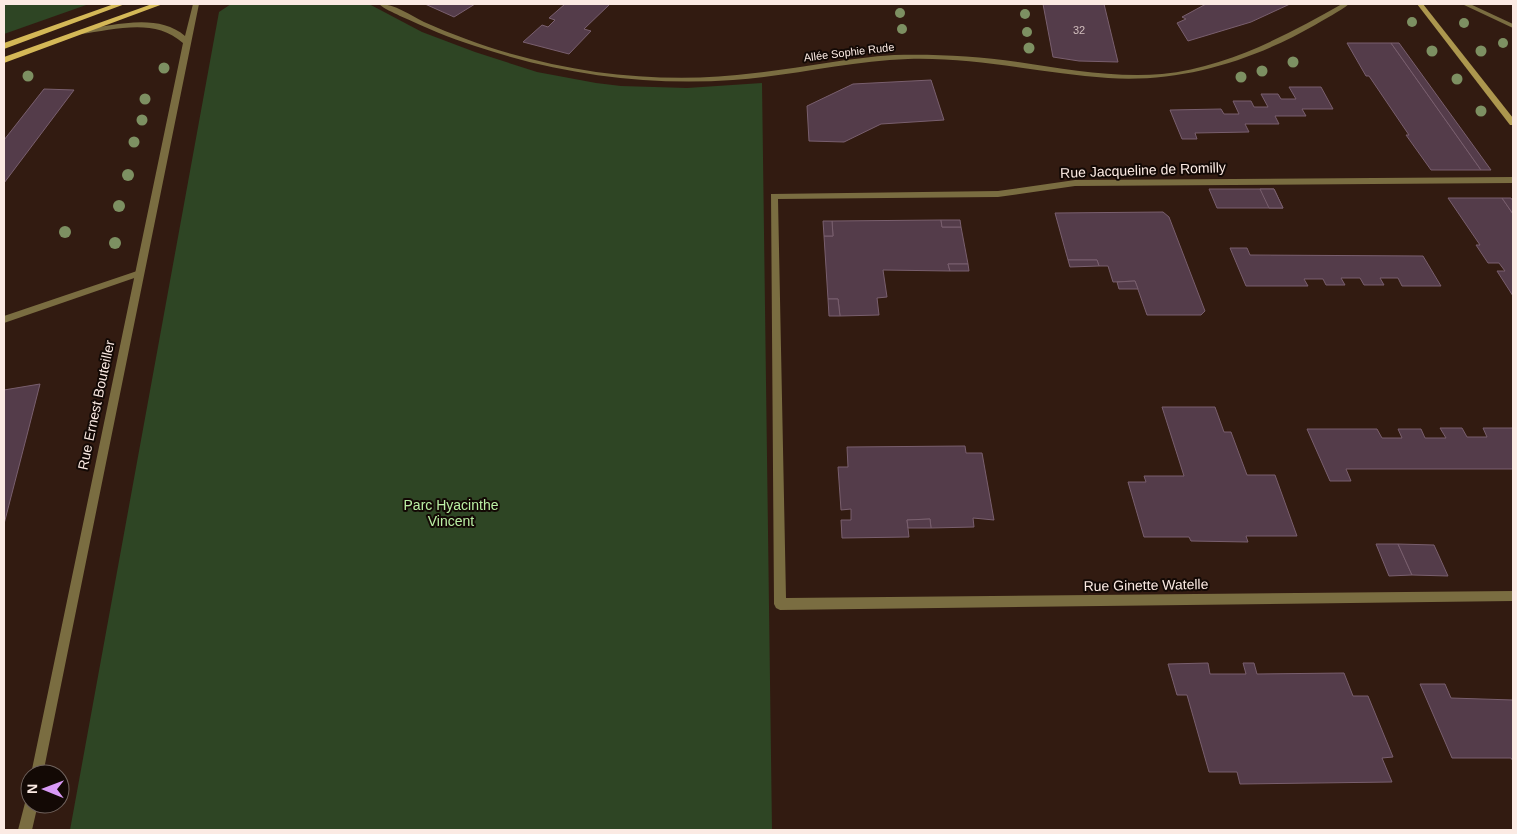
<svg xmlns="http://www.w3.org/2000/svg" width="1517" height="834" viewBox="0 0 1517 834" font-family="Arial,sans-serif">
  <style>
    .green { fill: #2e4524 }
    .building { fill: #543c4a; stroke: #795f6e }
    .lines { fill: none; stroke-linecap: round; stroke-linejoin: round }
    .lane { fill: #7a6d41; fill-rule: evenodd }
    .street { fill: #7a6d41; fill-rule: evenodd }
    .secondary { fill: #ad974e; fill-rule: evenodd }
    .primary { fill: #d4b857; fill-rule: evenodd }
    .tree { fill: #7d9062 }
    .labels { text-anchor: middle; stroke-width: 4; stroke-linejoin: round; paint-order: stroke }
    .number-label { font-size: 11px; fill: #d1bebd }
    .far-street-label { font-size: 11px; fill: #fbeae3; stroke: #130905 }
    .street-label { font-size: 14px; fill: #fbeae3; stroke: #130905 }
    .park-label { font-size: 14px; fill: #baefa4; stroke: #130905 }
  </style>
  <rect width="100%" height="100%" fill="#321b11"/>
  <g class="green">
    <path d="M 4,4 L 89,4 L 4,34 Z"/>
    <path d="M 231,4 L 369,4 L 422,32 L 475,52 L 537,72 L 596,83 L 621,86 L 687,88 L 762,83 L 772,830 L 70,830 L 219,12 Z"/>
  </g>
  <g class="building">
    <path d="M 425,4 L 475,4 L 454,17 Z"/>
    <path d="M 565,4 L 610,4 L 584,29 L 591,31 L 569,54 L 523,42 L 542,25 L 548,27 L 555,20 L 549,18 Z"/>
    <path d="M 1043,4 L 1104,4 L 1118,62 L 1079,61 L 1053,57 Z"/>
    <path d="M 1206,4 L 1290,4 L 1251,22 L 1188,41 L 1177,23 L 1186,19 L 1182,17 Z"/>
    <path d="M 1347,43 L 1391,43 L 1481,170 L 1431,170 L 1406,135 L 1409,135 L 1369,76 L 1366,76 Z"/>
    <path d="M 1391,43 L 1399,43 L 1491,170 L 1481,170 Z"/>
    <path d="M 931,80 L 944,120 L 881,124 L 844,142 L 809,141 L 807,106 L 853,84 Z"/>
    <path d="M 1289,87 L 1321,87 L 1333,109 L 1302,109 L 1306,116 L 1275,116 L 1279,124 L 1245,124 L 1249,132 L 1195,133 L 1197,139 L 1182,139 L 1170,110 L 1221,109 L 1224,114 L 1239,114 L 1233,101 L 1251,101 L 1254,107 L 1268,107 L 1261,94 L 1278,94 L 1281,99 L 1296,99 Z"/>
    <path d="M 44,89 L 74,90 L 4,183 L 4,140 Z"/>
    <path d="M 1209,189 L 1274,189 L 1283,208 L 1217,208 Z"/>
    <path d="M 1260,189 L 1274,189 L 1283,208 L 1269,208 Z"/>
    <path d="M 1448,198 L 1502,198 L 1513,214 L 1513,296 L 1497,271 L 1505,271 L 1499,263 L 1488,263 L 1476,245 L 1480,245 Z"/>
    <path d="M 1502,198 L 1511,198 L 1513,201 L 1513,214 Z"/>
    <path d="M 1163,212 L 1169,217 L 1205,311 L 1201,315 L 1147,315 L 1135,281 L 1113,282 L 1108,266 L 1099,266 L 1097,260 L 1068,260 L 1055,213 Z"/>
    <path d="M 941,220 L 942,227 L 961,227 L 968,264 L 948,264 L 950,271 L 883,270 L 887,297 L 877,298 L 879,315 L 840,316 L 838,299 L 828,299 L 824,236 L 833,236 L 832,221 Z"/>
    <path d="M 941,220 L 960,220 L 961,227 L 942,227 Z"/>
    <path d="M 823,221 L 832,221 L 833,236 L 824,236 Z"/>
    <path d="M 1230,248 L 1247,248 L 1250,255 L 1423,256 L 1441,286 L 1402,286 L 1398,278 L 1380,278 L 1384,285 L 1364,285 L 1360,278 L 1341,278 L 1345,285 L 1326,285 L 1323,279 L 1304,279 L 1308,286 L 1246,286 Z"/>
    <path d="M 1068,260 L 1097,260 L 1099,266 L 1070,267 Z"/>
    <path d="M 948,264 L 968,264 L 969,271 L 950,271 Z"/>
    <path d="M 1135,281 L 1138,289 L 1119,289 L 1117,282 Z"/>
    <path d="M 828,299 L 838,299 L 840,316 L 829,316 Z"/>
    <path d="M 40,384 L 27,435 L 4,524 L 4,390 Z"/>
    <path d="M 1162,407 L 1215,407 L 1224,432 L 1231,432 L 1247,475 L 1275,475 L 1297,536 L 1246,536 L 1248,542 L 1191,541 L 1189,537 L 1144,537 L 1128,482 L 1146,482 L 1144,476 L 1184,476 Z"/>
    <path d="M 1440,428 L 1462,428 L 1467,437 L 1487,437 L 1483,428 L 1513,428 L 1513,469 L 1346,469 L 1351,481 L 1330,481 L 1307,429 L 1377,429 L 1382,438 L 1402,438 L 1398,429 L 1421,429 L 1425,438 L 1446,438 Z"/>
    <path d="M 965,446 L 966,453 L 982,453 L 994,520 L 973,518 L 974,527 L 931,528 L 930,519 L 907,520 L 909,537 L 842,538 L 841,520 L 851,520 L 851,509 L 841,510 L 838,467 L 848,467 L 847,447 Z"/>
    <path d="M 930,519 L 931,528 L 908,528 L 907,520 Z"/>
    <path d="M 1376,544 L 1398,544 L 1412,575 L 1389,576 Z"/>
    <path d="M 1398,544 L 1434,545 L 1448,576 L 1412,575 Z"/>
    <path d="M 1208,663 L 1210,674 L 1246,674 L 1243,663 L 1254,663 L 1257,674 L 1344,673 L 1353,696 L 1368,696 L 1393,757 L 1382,758 L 1392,782 L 1240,784 L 1237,772 L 1209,772 L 1187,695 L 1177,695 L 1168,664 Z"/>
    <path d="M 1420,684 L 1445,684 L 1451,698 L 1513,700 L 1513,761 L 1511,758 L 1452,758 Z"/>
  </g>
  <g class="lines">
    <g class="lane">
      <path d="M 1462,4 L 1470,4 L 1513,24 L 1513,28 Z"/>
      <path d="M 140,270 L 143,271 L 144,273 L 143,275 L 4,323 L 4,316 Z"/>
    </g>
    <g class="street">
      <path d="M 193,4 L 199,4 L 43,774 L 31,774 L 183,43 C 154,17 115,30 80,34 L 77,32 L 80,30 C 113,26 157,12 185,36 Z"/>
      <path d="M 379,4 C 395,4 410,15 424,22 C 438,28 452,34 466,39 C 508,55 552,65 596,72 C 649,79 703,80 755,73 C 802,68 847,58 894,55 C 935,54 977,56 1018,62 C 1065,69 1114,78 1162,74 C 1228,67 1285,36 1342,4 L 1349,4 C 1339,12 1326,18 1315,25 C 1252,61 1181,83 1108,78 C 1041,73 976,57 908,59 C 849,61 792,76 733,80 C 645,86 559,74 475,46 C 449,38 425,27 400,16 C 393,12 384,9 379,4 Z"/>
      <path d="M 1513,177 L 1513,183 L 1075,186 L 998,197 L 778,199 L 786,598 L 1513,591 L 1513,601 L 780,610 L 776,608 L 774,604 L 771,194 L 998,191 L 1075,180 Z"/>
      <path d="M 30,798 L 30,804 L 38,804 L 32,830 L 18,830 L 26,799 Z"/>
    </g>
    <path class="secondary" d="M 1417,4 L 1423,4 L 1513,118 L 1513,125 L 1510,125 Z"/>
    <g class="primary">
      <path d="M 114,4 L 125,4 L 4,49 L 4,43 Z"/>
      <path d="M 152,4 L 163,4 L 4,63 L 4,57 Z"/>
    </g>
  </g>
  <g class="tree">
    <circle cx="900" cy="13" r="5"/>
    <circle cx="1025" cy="14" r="5"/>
    <circle cx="1412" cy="22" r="5"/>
    <circle cx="1464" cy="23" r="5"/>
    <circle cx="902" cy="29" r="5"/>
    <circle cx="1027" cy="32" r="5"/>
    <circle cx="1503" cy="43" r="5"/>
    <circle cx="1029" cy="48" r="5.5"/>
    <circle cx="1432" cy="51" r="5.5"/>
    <circle cx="1481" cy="51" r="5.5"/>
    <circle cx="1293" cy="62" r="5.5"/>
    <circle cx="164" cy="68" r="5.5"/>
    <circle cx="1262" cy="71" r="5.5"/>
    <circle cx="28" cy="76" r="5.5"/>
    <circle cx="1241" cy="77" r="5.5"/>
    <circle cx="1457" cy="79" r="5.5"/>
    <circle cx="145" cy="99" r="5.5"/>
    <circle cx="1481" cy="111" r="5.5"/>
    <circle cx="142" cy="120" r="5.5"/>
    <circle cx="134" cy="142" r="5.5"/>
    <circle cx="128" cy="175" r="6"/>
    <circle cx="119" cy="206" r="6"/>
    <circle cx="65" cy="232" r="6"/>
    <circle cx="115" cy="243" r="6"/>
  </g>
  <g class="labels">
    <g class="number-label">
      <text x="1079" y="34">32</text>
    </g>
    <g class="far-street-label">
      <text transform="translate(849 52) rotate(-7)" y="4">Allée Sophie Rude</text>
    </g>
    <g class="street-label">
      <text transform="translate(1143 170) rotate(-2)" y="5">Rue Jacqueline de Romilly</text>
      <text transform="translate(96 405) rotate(-78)" y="5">Rue Ernest Bouteiller</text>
      <text transform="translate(1146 585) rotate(-1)" y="5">Rue Ginette Watelle</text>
    </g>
    <g class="park-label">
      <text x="451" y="510">Parc Hyacinthe<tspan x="451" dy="16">Vincent</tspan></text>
    </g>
  </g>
  <rect width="1517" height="834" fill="none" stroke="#fbeae3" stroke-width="10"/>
  <g transform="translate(45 789) rotate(271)"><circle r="24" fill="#130905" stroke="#70635e"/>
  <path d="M0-4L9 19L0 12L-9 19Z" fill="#d99af7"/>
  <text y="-8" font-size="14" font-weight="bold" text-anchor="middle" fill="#fbeae3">N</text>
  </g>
</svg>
